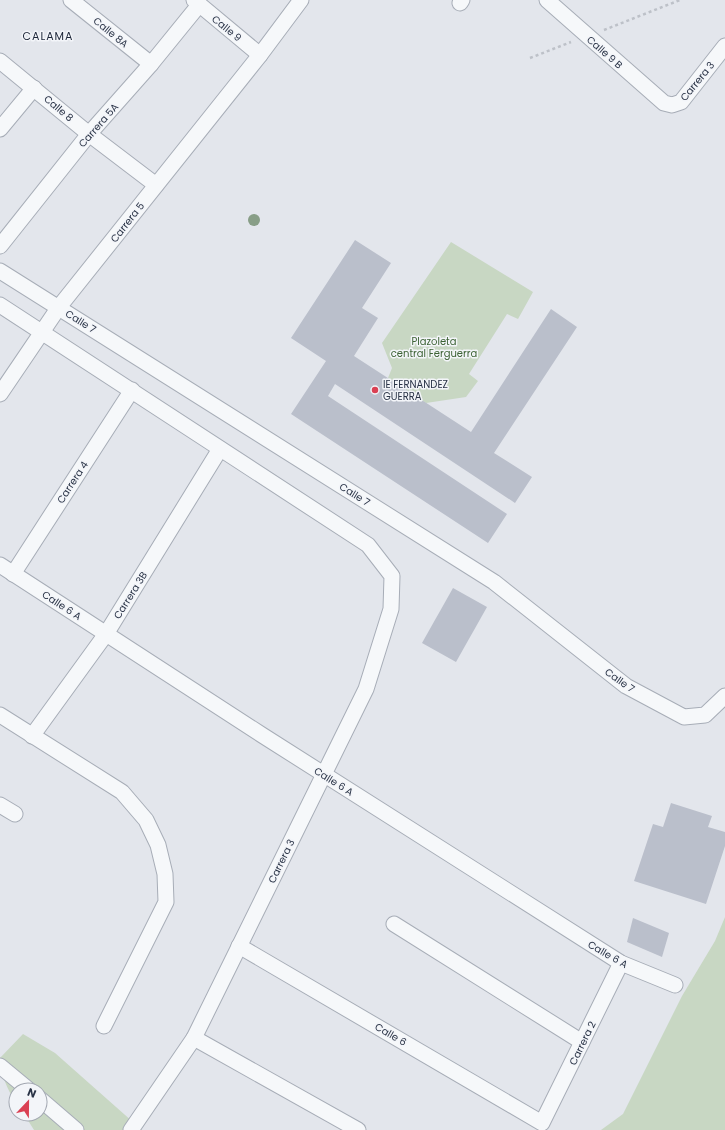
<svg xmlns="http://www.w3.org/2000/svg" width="725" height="1130" viewBox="0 0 725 1130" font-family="Poppins,sans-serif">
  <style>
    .green { fill: #c8d7c3 }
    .building { fill: #babfcb }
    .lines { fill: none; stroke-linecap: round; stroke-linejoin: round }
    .minor-casing { stroke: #a7adb7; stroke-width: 17 }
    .path { stroke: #bdc1c8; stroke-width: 2.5; stroke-dasharray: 3 3; stroke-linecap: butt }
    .minor { stroke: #f6f8fa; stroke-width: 15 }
    .tree { fill: #889e87 }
    .poi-dot { fill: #da4053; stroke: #f3f5f9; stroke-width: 1.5 }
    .labels { text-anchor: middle; stroke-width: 3; stroke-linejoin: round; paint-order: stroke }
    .street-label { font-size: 10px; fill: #293346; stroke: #f3f5f9 }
    .park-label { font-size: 10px; fill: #3d6335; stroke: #f3f5f9 }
    .poi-label { font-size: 10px; fill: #293346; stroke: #f3f5f9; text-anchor: start }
    .neighbourhood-label { font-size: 11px; letter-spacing: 1px; fill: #1b2437; stroke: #f3f5f9 }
  </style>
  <rect width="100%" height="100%" fill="#e3e6ec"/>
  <g class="green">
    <path d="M 451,242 L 533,292 L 518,319 L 507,314 L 469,374 L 478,381 L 466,397 L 426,403 L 388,378 L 392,368 L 382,343 Z"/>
    <path d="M 725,917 L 725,1130 L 601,1130 L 623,1114 L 682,996 L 715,941 Z"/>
    <path d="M 23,1034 L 55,1053 L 142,1130 L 34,1130 L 24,1114 L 40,1114 L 40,1090 L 16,1090 L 16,1103 C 8,1091 0,1073 0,1058 Z"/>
  </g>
  <g class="building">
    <path d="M 355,240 L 391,263 L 362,308 L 378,318 L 354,356 L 471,432 L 551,309 L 577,327 L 494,453 L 532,477 L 515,503 L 335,384 L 328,396 L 507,514 L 488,543 L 291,414 L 326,361 L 291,338 Z"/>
    <path d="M 453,588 L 487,607 L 456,662 L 422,643 Z"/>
    <path d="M 671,803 L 712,816 L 708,827 L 725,832 L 725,846 L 706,904 L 634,881 L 653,824 L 663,827 Z"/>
    <path d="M 633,918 L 669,933 L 662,957 L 627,942 Z"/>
  </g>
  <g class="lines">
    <g class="minor-casing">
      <g id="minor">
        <path d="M 71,0 L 151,64"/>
        <path d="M 194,0 L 260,55"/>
        <path d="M 547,0 L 664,103 L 672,105 L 681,102 L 725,46"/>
        <path d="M 460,3 L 462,0"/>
        <path d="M 0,61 L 89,134 L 156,185"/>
        <path d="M 0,129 L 34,88"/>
        <path d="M 0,246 L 89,134 L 151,64 L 199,5"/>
        <path d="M 0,271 L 494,582 L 626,686 L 684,717 L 705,715 L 725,696"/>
        <path d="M 0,305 L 368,545 L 392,576 L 391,609 L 366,689 L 194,1038 L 131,1130"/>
        <path d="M 0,394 L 59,307 L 260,55 L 301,0"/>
        <path d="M 0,565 L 262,735 L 621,963 L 675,985"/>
        <path d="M 13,574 L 132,390"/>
        <path d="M 0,715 L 122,792 L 146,820 L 158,845 L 165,874 L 166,902 L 104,1026"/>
        <path d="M 32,736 L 106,634 L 220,449"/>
        <path d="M 0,805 L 15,814"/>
        <path d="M 394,924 L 582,1042"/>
        <path d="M 239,946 L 542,1123 L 621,963"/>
        <path d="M 194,1038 L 358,1130"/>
        <path d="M 0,1066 L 29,1090"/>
        <path d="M 40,1099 L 76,1130"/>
      </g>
    </g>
    <g class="path">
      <path d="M 604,30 L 680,0"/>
      <path d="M 530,58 L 571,42"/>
    </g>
    <use href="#minor" class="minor"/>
  </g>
  <circle class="tree" cx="254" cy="220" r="6"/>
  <circle class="poi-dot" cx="375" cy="390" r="4"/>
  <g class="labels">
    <g class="street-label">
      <text transform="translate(227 28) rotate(39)" y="4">Calle 9</text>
      <text transform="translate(111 32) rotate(39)" y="4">Calle 8A</text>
      <text transform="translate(605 52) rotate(41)" y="4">Calle 9 B</text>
      <text transform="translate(697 81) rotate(-51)" y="4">Carrera 3</text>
      <text transform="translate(59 108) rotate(40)" y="4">Calle 8</text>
      <text transform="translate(98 125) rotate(-49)" y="4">Carrera 5A</text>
      <text transform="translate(127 222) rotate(-52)" y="4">Carrera 5</text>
      <text transform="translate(81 321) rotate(32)" y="4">Calle 7</text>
      <text transform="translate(72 482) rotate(-57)" y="4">Carrera 4</text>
      <text transform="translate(355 494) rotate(32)" y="4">Calle 7</text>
      <text transform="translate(130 595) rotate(-58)" y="4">Carrera 3B</text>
      <text transform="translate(62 605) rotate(33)" y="4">Calle 6 A</text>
      <text transform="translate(620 680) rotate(35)" y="4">Calle 7</text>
      <text transform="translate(334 781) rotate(32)" y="4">Calle 6 A</text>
      <text transform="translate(281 861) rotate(-64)" y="4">Carrera 3</text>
      <text transform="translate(608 954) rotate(30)" y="4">Calle 6 A</text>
      <text transform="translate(391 1034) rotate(30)" y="4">Calle 6</text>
      <text transform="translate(582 1043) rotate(-64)" y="4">Carrera 2</text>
    </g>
    <g class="park-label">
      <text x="434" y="345">Plazoleta<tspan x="434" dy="12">central Ferguerra</tspan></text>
    </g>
    <g class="poi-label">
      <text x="383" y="388">IE FERNANDEZ<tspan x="383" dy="12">GUERRA</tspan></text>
    </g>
    <g class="neighbourhood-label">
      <text x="48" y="40">CALAMA</text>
    </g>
  </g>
  <g transform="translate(28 1102) rotate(22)"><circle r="19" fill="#f3f5f9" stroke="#a2a7b1"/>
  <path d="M0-3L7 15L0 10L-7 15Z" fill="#da4053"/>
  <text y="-6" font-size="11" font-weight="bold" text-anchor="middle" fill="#293346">N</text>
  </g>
</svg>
